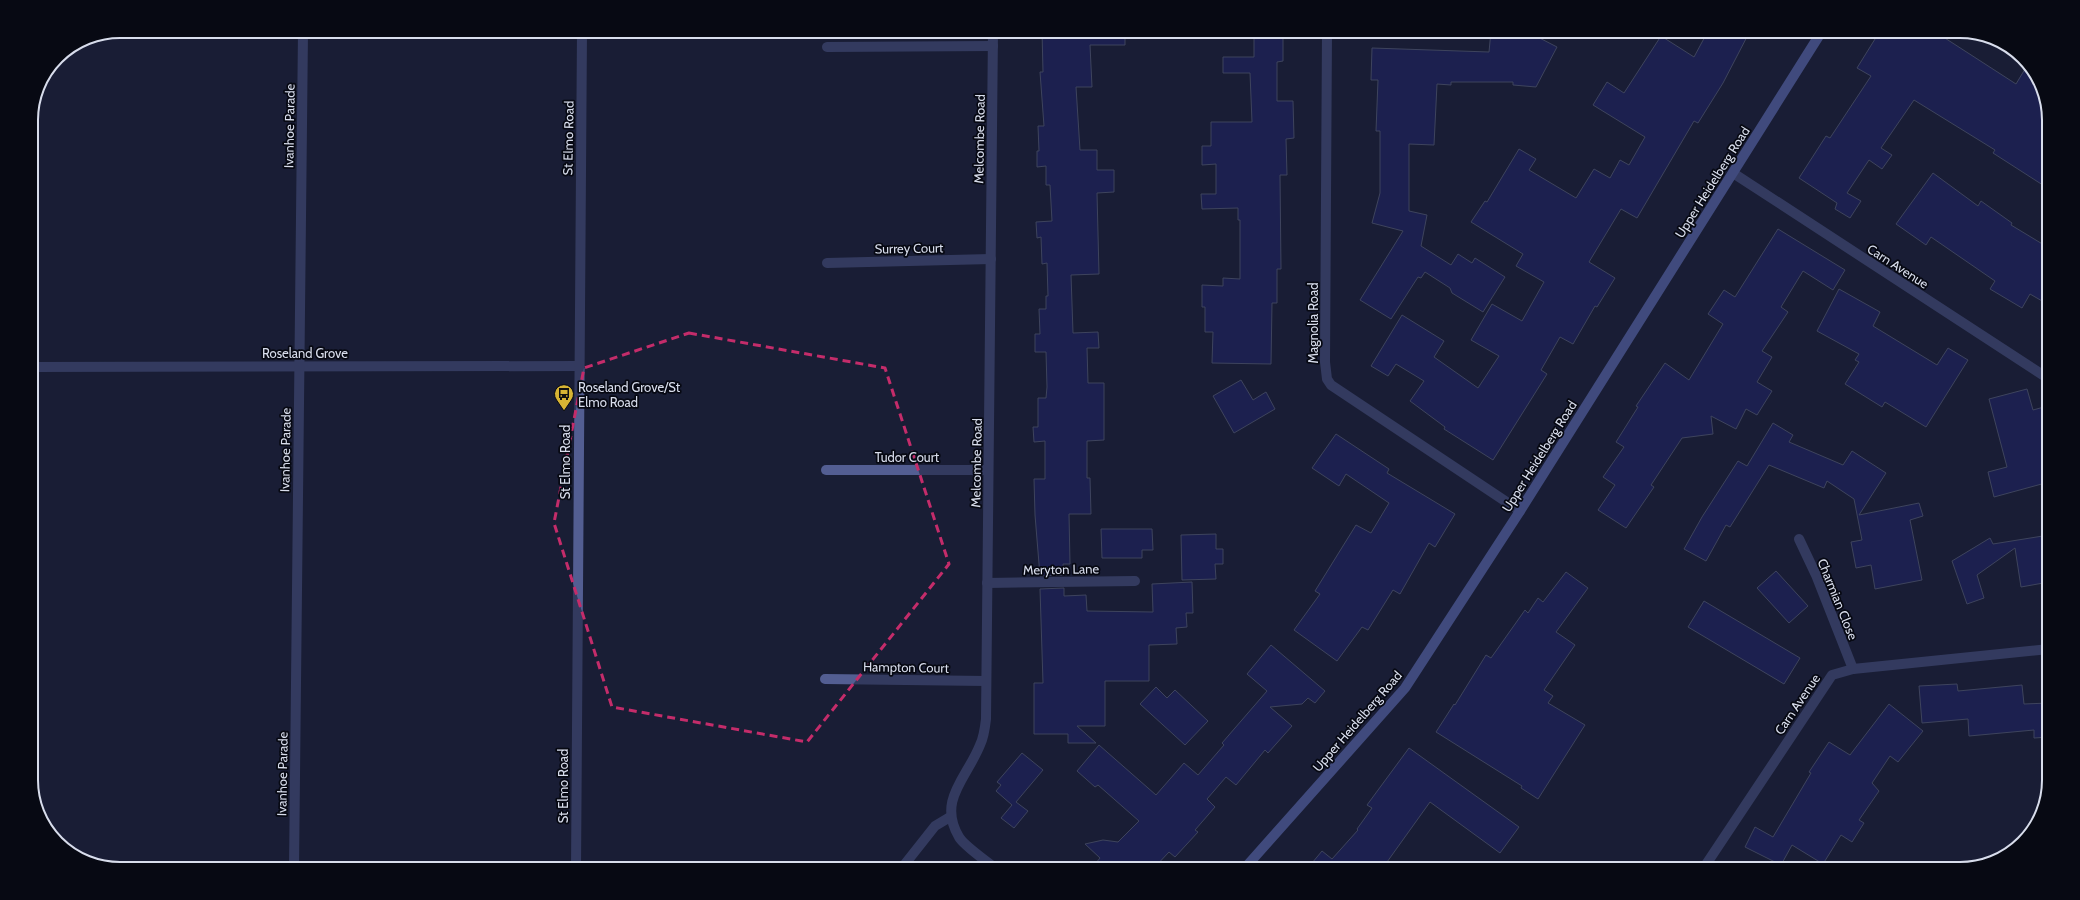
<svg xmlns="http://www.w3.org/2000/svg" width="2080" height="900" viewBox="0 0 2080 900" font-family="Cabin,sans-serif">
  <style>
    .building { fill: #1f256f; stroke: #6a728e }
    .lines { fill: none; stroke-linecap: round; stroke-linejoin: round }
    .street { stroke: #535e92; stroke-width: 10 }
    .secondary { stroke: #7081d4; stroke-width: 10 }
    .marked { fill: none; stroke: #c42c6a; stroke-width: 3; stroke-dasharray: 8 5; stroke-linejoin: round }
    .labels { text-anchor: middle; stroke-width: 3.5; stroke-linejoin: round; paint-order: stroke }
    .street-label { font-size: 13px; fill: #d8ddec; stroke: #070913 }
    .poi-label { font-size: 13px; fill: #d8ddec; stroke: #070913; text-anchor: start }
    .rim { fill: none; stroke: #d8ddec; stroke-width: 2 }
  </style>
  <rect width="100%" height="100%" fill="#191e35"/>
  <g class="building">
    <path d="M 1042,31 L 1125,31 L 1125,45 L 1090,45 L 1092,87 L 1076,87 L 1080,150 L 1097,150 L 1097,170 L 1114,170 L 1114,192 L 1097,193 L 1099,274 L 1071,275 L 1073,333 L 1098,332 L 1099,348 L 1087,348 L 1088,383 L 1104,383 L 1104,440 L 1087,441 L 1087,478 L 1090,478 L 1091,514 L 1069,514 L 1070,564 L 1063,564 L 1064,575 L 1040,576 L 1035,515 L 1034,479 L 1045,479 L 1045,441 L 1034,442 L 1033,427 L 1038,427 L 1038,398 L 1046,398 L 1047,387 L 1046,352 L 1035,352 L 1035,334 L 1040,334 L 1039,309 L 1046,309 L 1046,296 L 1048,296 L 1047,263 L 1042,264 L 1041,237 L 1037,238 L 1036,222 L 1052,221 L 1050,185 L 1046,185 L 1046,166 L 1037,167 L 1037,151 L 1039,151 L 1038,126 L 1044,126 L 1040,72 L 1043,72 Z"/>
    <path d="M 1491,31 L 1526,31 L 1557,47 L 1536,87 L 1513,85 L 1513,82 L 1451,82 L 1451,85 L 1437,84 L 1434,145 L 1409,144 L 1409,211 L 1427,215 L 1421,246 L 1451,265 L 1458,254 L 1472,263 L 1475,258 L 1505,277 L 1483,312 L 1452,293 L 1450,288 L 1425,272 L 1421,278 L 1418,277 L 1391,319 L 1360,300 L 1403,231 L 1372,223 L 1380,193 L 1380,131 L 1376,131 L 1378,80 L 1371,80 L 1372,48 L 1489,52 Z"/>
    <path d="M 1708,31 L 1750,31 L 1723,83 L 1698,123 L 1694,121 L 1637,218 L 1621,209 L 1589,262 L 1615,278 L 1597,307 L 1595,306 L 1573,344 L 1560,337 L 1541,370 L 1547,374 L 1493,460 L 1444,429 L 1445,427 L 1410,401 L 1424,381 L 1396,364 L 1388,376 L 1371,366 L 1402,315 L 1444,341 L 1434,357 L 1478,388 L 1499,356 L 1471,340 L 1492,304 L 1522,321 L 1544,282 L 1516,266 L 1523,254 L 1471,222 L 1485,201 L 1487,202 L 1519,149 L 1536,159 L 1529,170 L 1576,198 L 1594,169 L 1610,178 L 1620,160 L 1629,165 L 1645,137 L 1593,105 L 1607,82 L 1624,93 L 1661,36 L 1694,57 Z"/>
    <path d="M 1880,31 L 1934,31 L 2016,84 L 2028,64 L 2031,66 L 2049,115 L 2049,189 L 1993,153 L 1995,150 L 1914,100 L 1881,148 L 1892,155 L 1882,169 L 1869,160 L 1847,193 L 1861,201 L 1850,218 L 1835,209 L 1837,203 L 1799,178 L 1826,136 L 1830,138 L 1871,76 L 1857,68 Z"/>
    <path d="M 1254,37 L 1283,37 L 1283,61 L 1277,62 L 1277,101 L 1293,101 L 1294,138 L 1286,139 L 1287,175 L 1280,175 L 1281,269 L 1277,269 L 1277,303 L 1272,303 L 1271,364 L 1212,363 L 1213,332 L 1205,332 L 1205,307 L 1202,307 L 1202,285 L 1223,286 L 1223,278 L 1240,279 L 1240,220 L 1238,220 L 1238,208 L 1202,209 L 1201,194 L 1216,194 L 1216,164 L 1202,165 L 1202,146 L 1211,146 L 1211,122 L 1252,122 L 1250,73 L 1223,73 L 1223,57 L 1254,57 Z"/>
    <path d="M 1933,173 L 1978,206 L 1981,201 L 2012,223 L 2011,225 L 2049,248 L 2049,305 L 2030,294 L 2022,308 L 1990,289 L 1995,281 L 1931,237 L 1926,245 L 1896,224 Z"/>
    <path d="M 1778,229 L 1845,270 L 1833,290 L 1803,271 L 1781,307 L 1788,312 L 1762,351 L 1772,357 L 1757,382 L 1772,391 L 1757,415 L 1746,409 L 1736,429 L 1711,416 L 1713,434 L 1682,438 L 1651,485 L 1654,487 L 1626,528 L 1598,510 L 1615,485 L 1603,477 L 1624,447 L 1616,442 L 1638,407 L 1636,406 L 1665,363 L 1689,380 L 1723,324 L 1708,314 L 1724,290 L 1735,297 Z"/>
    <path d="M 1839,289 L 1880,312 L 1873,326 L 1937,365 L 1948,348 L 1968,360 L 1926,427 L 1885,402 L 1882,407 L 1845,384 L 1859,362 L 1855,360 L 1859,354 L 1817,331 Z"/>
    <path d="M 1241,380 L 1253,400 L 1266,392 L 1275,409 L 1234,433 L 1213,396 Z"/>
    <path d="M 2027,389 L 2033,410 L 2044,407 L 2049,426 L 2049,482 L 1994,497 L 1988,472 L 2007,467 L 1989,399 Z"/>
    <path d="M 1773,423 L 1793,435 L 1789,442 L 1843,465 L 1852,451 L 1886,473 L 1859,515 L 1919,503 L 1923,516 L 1910,520 L 1922,580 L 1875,589 L 1871,565 L 1856,568 L 1851,542 L 1862,540 L 1854,499 L 1827,481 L 1824,488 L 1769,465 L 1730,527 L 1726,525 L 1706,561 L 1684,549 L 1702,517 L 1738,461 L 1747,466 Z"/>
    <path d="M 1336,434 L 1389,469 L 1387,473 L 1455,514 L 1435,547 L 1429,543 L 1400,594 L 1393,590 L 1368,630 L 1362,627 L 1337,661 L 1294,630 L 1320,594 L 1315,591 L 1356,525 L 1371,533 L 1389,503 L 1346,474 L 1339,486 L 1312,468 Z"/>
    <path d="M 1101,529 L 1152,529 L 1153,550 L 1142,550 L 1142,558 L 1102,558 Z"/>
    <path d="M 1216,534 L 1216,549 L 1223,549 L 1223,564 L 1215,564 L 1216,579 L 1182,580 L 1181,535 Z"/>
    <path d="M 2049,535 L 2049,582 L 2021,587 L 2015,548 L 1977,575 L 1984,598 L 1967,604 L 1952,561 L 1990,538 L 1993,544 Z"/>
    <path d="M 1776,571 L 1808,606 L 1789,623 L 1757,588 Z"/>
    <path d="M 1566,572 L 1588,588 L 1556,632 L 1575,645 L 1544,690 L 1553,696 L 1548,703 L 1585,725 L 1538,799 L 1521,788 L 1522,786 L 1436,732 L 1454,704 L 1455,705 L 1486,655 L 1491,658 L 1525,610 L 1528,613 L 1538,598 L 1543,602 Z"/>
    <path d="M 1192,582 L 1193,613 L 1186,613 L 1187,627 L 1176,628 L 1177,644 L 1149,645 L 1149,681 L 1105,681 L 1105,726 L 1077,726 L 1096,743 L 1068,743 L 1068,734 L 1034,734 L 1034,683 L 1043,683 L 1040,589 L 1064,588 L 1064,596 L 1086,595 L 1087,611 L 1153,612 L 1152,584 Z"/>
    <path d="M 1704,601 L 1800,658 L 1784,684 L 1688,627 Z"/>
    <path d="M 1271,645 L 1325,691 L 1315,703 L 1308,698 L 1302,704 L 1270,707 L 1292,726 L 1268,753 L 1265,750 L 1236,785 L 1226,777 L 1207,799 L 1215,807 L 1195,830 L 1198,832 L 1175,857 L 1169,852 L 1153,869 L 1091,869 L 1100,858 L 1085,844 L 1103,840 L 1118,842 L 1139,821 L 1098,785 L 1095,787 L 1077,771 L 1099,745 L 1156,795 L 1184,763 L 1198,775 L 1224,745 L 1222,743 L 1267,691 L 1247,674 Z"/>
    <path d="M 1957,684 L 1958,691 L 2022,685 L 2024,704 L 2049,703 L 2049,737 L 2034,738 L 2034,730 L 1969,736 L 1968,719 L 1922,723 L 1919,686 Z"/>
    <path d="M 1156,687 L 1167,698 L 1175,690 L 1208,721 L 1185,745 L 1140,704 Z"/>
    <path d="M 1889,704 L 1923,731 L 1898,762 L 1890,756 L 1872,783 L 1879,791 L 1859,820 L 1864,823 L 1852,842 L 1841,835 L 1823,864 L 1792,845 L 1781,865 L 1745,847 L 1755,827 L 1773,837 L 1811,773 L 1809,772 L 1829,742 L 1850,755 Z"/>
    <path d="M 1409,748 L 1519,827 L 1500,853 L 1430,802 L 1382,869 L 1307,869 L 1322,851 L 1332,859 L 1358,830 L 1357,829 L 1372,808 L 1367,805 Z"/>
    <path d="M 1022,753 L 1043,770 L 1016,802 L 1028,811 L 1014,828 L 1001,818 L 1012,805 L 996,791 L 1001,785 L 997,782 Z"/>
  </g>
  <g class="lines">
    <g class="street">
      <path d="M 993,31 L 986,719 C 985,728 984,737 980,745 C 967,778 937,800 959,837 C 964,846 988,862 996,869"/>
      <path d="M 1327,31 L 1325,362 L 1327,379 L 1331,385 L 1520,511"/>
      <path d="M 827,47 L 993,46"/>
      <path d="M 1733,173 L 2049,379"/>
      <path d="M 827,263 L 991,259"/>
      <path d="M 31,367 L 578,366"/>
      <path d="M 826,470 L 988,470"/>
      <path d="M 1799,539 L 1816,575 L 1853,669"/>
      <path d="M 987,583 L 1135,581"/>
      <path d="M 825,679 L 986,681"/>
      <path d="M 294,869 L 303,31"/>
      <path d="M 576,869 L 582,31"/>
      <path d="M 901,869 L 935,826 L 950,817"/>
      <path d="M 1703,869 L 1832,675 L 1853,669 L 2049,649"/>
    </g>
    <path class="secondary" d="M 1244,869 L 1405,688 L 1520,511 L 1822,31"/>
  </g>
  <path d="M0 0H2080V900H0ZM 689,333 L 885,368 L 949,564 L 807,742 L 612,707 L 554,523 L 584,368 Z" fill="#191e35" fill-opacity=".55" fill-rule="evenodd"/>
  <path class="marked" d="M 689,333 L 885,368 L 949,564 L 807,742 L 612,707 L 554,523 L 584,368 Z"/>
  <defs>
    <g id="bus-pin" transform="scale(1)"><path d="M0 17L-7.5 6A9.5 9.5 0 1 1 7.5 6Z" fill="#d7b434" stroke="#070913"/><path d="M-5-6H5V4H4V6H2V4H-2V6H-4V4H-5ZM-3.5-4V0h7V-4ZM-3.5 1.2v1.5H-2V1.2ZM2 1.2v1.5H3.5V1.2Z" fill="#111"/></g>
  </defs>
  <g fill-rule="evenodd">
    <use href="#bus-pin" x="564" y="394"/>
  </g>
  <g class="labels">
    <g class="street-label">
      <text transform="translate(289 126) rotate(-89)" y="5">Ivanhoe Parade</text>
      <text transform="translate(568 138) rotate(-89)" y="5">St Elmo Road</text>
      <text transform="translate(979 139) rotate(-89)" y="5">Melcombe Road</text>
      <text transform="translate(1712 182) rotate(-58)" y="5">Upper Heidelberg Road</text>
      <text transform="translate(909 248) rotate(-1)" y="5">Surrey Court</text>
      <text transform="translate(1898 266) rotate(33)" y="5">Carn Avenue</text>
      <text transform="translate(1313 323) rotate(-90)" y="5">Magnolia Road</text>
      <text x="305" y="358">Roseland Grove</text>
      <text transform="translate(285 450) rotate(-89)" y="5">Ivanhoe Parade</text>
      <text transform="translate(1539 456) rotate(-58)" y="5">Upper Heidelberg Road</text>
      <text x="907" y="462">Tudor Court</text>
      <text transform="translate(565 462) rotate(-90)" y="5">St Elmo Road</text>
      <text transform="translate(976 463) rotate(-89)" y="5">Melcombe Road</text>
      <text transform="translate(1061 569) rotate(-1)" y="5">Meryton Lane</text>
      <text transform="translate(1838 599) rotate(68)" y="5">Charmian Close</text>
      <text transform="translate(906 667) rotate(1)" y="5">Hampton Court</text>
      <text transform="translate(1797 704) rotate(-56)" y="5">Carn Avenue</text>
      <text transform="translate(1357 721) rotate(-49)" y="5">Upper Heidelberg Road</text>
      <text transform="translate(282 774) rotate(-89)" y="5">Ivanhoe Parade</text>
      <text transform="translate(563 786) rotate(-90)" y="5">St Elmo Road</text>
    </g>
    <g class="poi-label">
      <text x="578" y="392">Roseland Grove/St<tspan x="578" dy="15">Elmo Road</tspan></text>
    </g>
  </g>
  <path d="M0 0H2080V900H0ZM120 38H1960A82 82 0 0 1 2042 120V780A82 82 0 0 1 1960 862H120A82 82 0 0 1 38 780V120A82 82 0 0 1 120 38Z" fill="#070913" fill-rule="evenodd"/>
  <path class="rim" d="M120 38H1960A82 82 0 0 1 2042 120V780A82 82 0 0 1 1960 862H120A82 82 0 0 1 38 780V120A82 82 0 0 1 120 38Z"/>
</svg>
